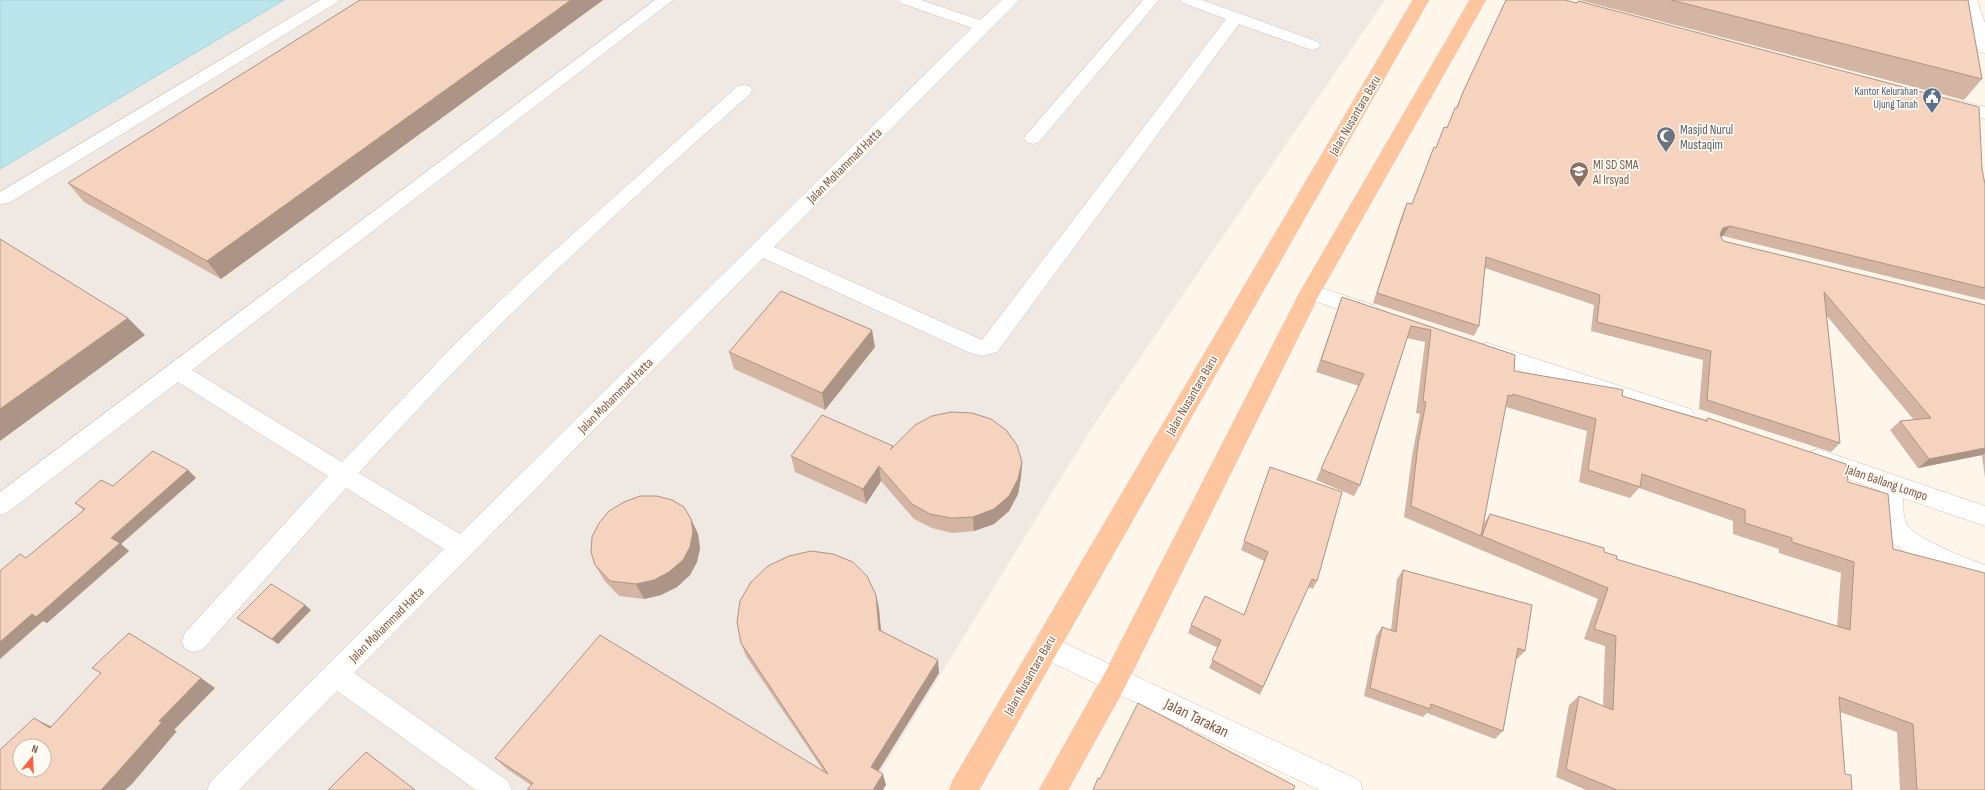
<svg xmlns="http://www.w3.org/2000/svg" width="1985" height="790" viewBox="0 0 1985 790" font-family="'Sofia Sans Condensed',sans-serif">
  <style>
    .industrial { fill: #f0e8e3; fill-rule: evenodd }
    .water { fill: #bce5eb; stroke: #a1d6de }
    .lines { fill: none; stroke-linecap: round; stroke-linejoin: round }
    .service-casing { stroke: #d5bfb0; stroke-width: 1 }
    .minor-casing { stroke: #d5bfb0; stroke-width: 1 }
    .secondary-casing { stroke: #d8bfad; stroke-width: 1 }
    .trunk-casing { stroke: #ddd4d0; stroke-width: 1 }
    .service { fill: #fff; fill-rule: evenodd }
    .minor { fill: #fff; fill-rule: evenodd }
    .secondary { fill: #fff; fill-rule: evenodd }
    .trunk { fill: #fec69e; fill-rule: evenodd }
    .wall { fill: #d4b5a4; fill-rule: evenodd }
    .shaded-wall { fill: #ac9486 }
    .building { fill: #f6d3bf; stroke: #ac9486; fill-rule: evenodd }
    .labels { text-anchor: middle; stroke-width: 3.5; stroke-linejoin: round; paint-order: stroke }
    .far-service-label { font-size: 11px; fill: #4e5e75; stroke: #fffaf2; text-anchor: end }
    .street-label { font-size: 13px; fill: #7d5a4a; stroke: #fffaf2 }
    .worship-label { font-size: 13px; fill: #5b616d; stroke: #fffaf2; text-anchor: start }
    .education-label { font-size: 13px; fill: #785e54; stroke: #fffaf2; text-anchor: start }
    .near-street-label { font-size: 16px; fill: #7d5a4a; stroke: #fffaf2 }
  </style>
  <rect width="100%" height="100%" fill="#fef6ea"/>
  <path class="industrial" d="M 284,0 L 1385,0 L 1091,429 L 870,790 L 0,790 L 0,169 ZM 20,746 L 44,746 L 44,770 L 20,770 Z"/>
  <path class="water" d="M 0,0 L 284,0 L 0,169 Z"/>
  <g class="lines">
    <g class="service-casing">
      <g id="service">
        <path d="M 320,0 L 339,0 L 336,3 L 9,203 L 0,204 L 0,192 Z"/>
        <path d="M 655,0 L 673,0 L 192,370 L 342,462 L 458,341 L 526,276 L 738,86 L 744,85 L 750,86 L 752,90 L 750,94 C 679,157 608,220 540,286 C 477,346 418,408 359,473 L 460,534 L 972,28 L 901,3 L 898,0 L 921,0 L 980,20 L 1002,0 L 1019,0 L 774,247 L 982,340 L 1226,19 L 1183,3 L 1180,0 L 1202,0 L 1318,42 L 1320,45 L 1318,48 L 1312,50 L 1306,48 L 1239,24 L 997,352 L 982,356 L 968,352 L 763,258 L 354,673 L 508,781 L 512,790 L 476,790 L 337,691 L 239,790 L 207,790 L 211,781 L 444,549 L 346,488 L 203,649 L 194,652 L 185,649 L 182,641 L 185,633 L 328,476 L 178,382 L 8,512 L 0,515 L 0,492 Z"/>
        <path d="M 1143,0 L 1159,0 L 1039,142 L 1033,144 L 1027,142 L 1024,138 L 1027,134 Z"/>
      </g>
    </g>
    <g class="minor-casing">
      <g id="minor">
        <path d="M 1961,0 L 1977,0 L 1985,23 L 1985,53 L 1979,52 L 1977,48 Z"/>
        <path d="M 1949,98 L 1985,107 L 1985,119 L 1943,108 L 1940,104 L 1943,100 Z"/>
        <path d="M 1310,284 L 1376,306 L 1379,312 L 1376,318 L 1369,320 L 1303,297 L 1300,292 L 1303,287 Z"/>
        <path d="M 1487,343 L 1691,409 L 1694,415 L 1691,421 L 1683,424 L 1479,357 L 1476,351 L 1479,345 Z"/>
        <path d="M 1818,449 L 1985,506 L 1985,526 L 1903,498 C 1903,506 1903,515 1906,523 C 1913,538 1968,559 1985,565 L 1985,587 C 1960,578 1903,559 1888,537 C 1879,523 1879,506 1879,490 L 1810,466 L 1807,459 L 1810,452 Z"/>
      </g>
    </g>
    <g class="secondary-casing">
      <path id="secondary" d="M 1045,634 L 1359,780 L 1363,790 L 1319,790 L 1036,655 L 1032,646 L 1036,637 Z"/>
    </g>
    <g class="trunk-casing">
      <g id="trunk">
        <path d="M 1413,0 L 1429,0 L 979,790 L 949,790 L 953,780 Z"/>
        <path d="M 1470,0 L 1486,0 L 1320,293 L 1125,687 L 1068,790 L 1039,790 L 1107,669 L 1300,292 Z"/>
      </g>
    </g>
    <use href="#service" class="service"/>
    <use href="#minor" class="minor"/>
    <use href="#secondary" class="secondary"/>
    <use href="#trunk" class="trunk"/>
  </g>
  <g class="wall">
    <path d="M 360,0 L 603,0 L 221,279 L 84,202 L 68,183 Z"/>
    <path d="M 1579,0 L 1968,0 L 1982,79 L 1964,100 Z"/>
    <path d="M 1463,92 L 1982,169 L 1985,184 L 1985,300 L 1723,236 L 1721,236 L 1723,241 L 1985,305 L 1985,478 L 1982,455 L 1918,468 L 1890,430 L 1900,421 L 1914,420 L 1826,315 L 1840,443 L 1831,452 L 1699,409 L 1703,360 L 1591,331 L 1594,305 L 1485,268 L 1479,326 L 1474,336 L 1373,303 L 1403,212 L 1407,203 L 1412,204 L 1436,148 L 1447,128 L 1455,108 L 1456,108 Z"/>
    <path d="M 1342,297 L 1515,355 L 1514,371 L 1622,396 L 1706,420 L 1708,418 L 1848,482 L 1893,549 L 1985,790 L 1900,790 L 1897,732 L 1840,712 L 1845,774 L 1852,790 L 1586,790 L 1556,777 L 1569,705 L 1579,696 L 1603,706 L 1605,646 L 1584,639 L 1598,599 L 1474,547 L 1475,544 L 1474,547 L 1404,517 L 1412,456 L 1420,414 L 1416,413 L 1425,342 L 1407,338 L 1360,485 L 1354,496 L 1316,480 L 1359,386 L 1316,372 ZM 1506,407 L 1587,431 L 1579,482 L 1630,498 L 1639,488 L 1733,521 L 1733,534 L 1779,549 L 1779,553 L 1841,573 L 1837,626 L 1616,559 L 1604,552 L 1490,514 L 1484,523 L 1505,408 Z"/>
    <path d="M 875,347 L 825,410 L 734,369 L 729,352 Z"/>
    <path d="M 893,446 L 893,447 L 1022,462 L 1021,477 L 1018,494 L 1009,511 L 994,524 L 974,531 L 952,533 L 932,528 L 914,519 L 881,481 L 866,504 L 795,472 L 791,456 Z"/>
    <path d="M 1270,467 L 1317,581 L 1313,589 L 1308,587 L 1260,695 L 1209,668 L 1218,648 L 1188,633 L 1191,625 L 1244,615 L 1264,561 L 1241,550 Z"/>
    <path d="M 188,470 L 196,478 L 121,544 L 129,551 L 47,623 L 43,621 L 26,558 L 84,510 L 75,503 L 113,486 Z"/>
    <path d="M 691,519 L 698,534 L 700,548 L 697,562 L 690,575 L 677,587 L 661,595 L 644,599 L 619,596 L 604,580 L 595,565 Z"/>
    <path d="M 1403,570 L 1525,651 L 1517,659 L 1516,659 L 1503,731 L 1495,739 L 1427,713 L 1423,717 L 1364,696 L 1376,636 L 1382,627 L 1391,630 L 1397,579 Z"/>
    <path d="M 876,595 L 879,609 L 881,630 L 939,673 L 878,771 L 886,785 L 531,785 L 507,769 L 495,758 L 823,770 L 746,656 L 741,643 Z"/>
    <path d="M 311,610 L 278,644 L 244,623 L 237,618 Z"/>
  </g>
  <g class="shaded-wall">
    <path d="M 571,0 L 603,0 L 221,279 L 207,261 Z"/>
    <path d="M 1730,226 L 1723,236 L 1716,238 L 1723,228 Z"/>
    <path d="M 128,318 L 145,335 L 0,441 L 0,409 Z"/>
    <path d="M 872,330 L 875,347 L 825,410 L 822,393 Z"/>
    <path d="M 1985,448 L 1985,453 L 1982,455 L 1918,468 L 1929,459 Z"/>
    <path d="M 1022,462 L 1021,477 L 1018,494 L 1009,511 L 994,524 L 974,531 L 973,517 Z"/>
    <path d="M 879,466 L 881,481 L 866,504 L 863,489 Z"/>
    <path d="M 188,470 L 196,478 L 121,544 L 129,551 L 47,623 L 43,621 L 0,659 L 0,642 L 111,538 Z"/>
    <path d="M 691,519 L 698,534 L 700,548 L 697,562 L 690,575 L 677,587 L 661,595 L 644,599 L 636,584 Z"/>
    <path d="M 876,595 L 879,609 L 882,643 L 879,630 Z"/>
    <path d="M 305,605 L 311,610 L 278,644 L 272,639 Z"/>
    <path d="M 938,660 L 939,673 L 874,778 L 871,767 Z"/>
    <path d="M 201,678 L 215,688 L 174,730 L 177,731 L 132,784 L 125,790 L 101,790 L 159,721 Z"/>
    <path d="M 34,718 L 52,727 L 50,728 Z"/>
    <path d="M 883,774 L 886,785 L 883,790 L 873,790 Z"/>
  </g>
  <g class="building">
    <path d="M 360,0 L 571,0 L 207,261 L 68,183 Z"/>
    <path d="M 1506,0 L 1565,0 L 1577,3 L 1578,1 L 1979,107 L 1982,169 L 1985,184 L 1985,288 L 1730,226 L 1723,228 L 1720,234 L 1723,241 L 1985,305 L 1985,448 L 1929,459 L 1900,421 L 1931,418 L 1824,292 L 1840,443 L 1707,400 L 1711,351 L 1597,322 L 1600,295 L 1486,257 L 1479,326 L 1377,293 L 1407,203 L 1412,204 L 1434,147 L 1436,148 L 1444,127 L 1447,128 L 1455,108 L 1457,108 L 1463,92 Z"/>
    <path d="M 1671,0 L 1968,0 L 1982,79 Z"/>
    <path d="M 0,239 L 128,318 L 0,409 Z"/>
    <path d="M 781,291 L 872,330 L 822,393 L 729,352 Z"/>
    <path d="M 1342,297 L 1515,355 L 1514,371 L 1619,389 L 1623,390 L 1622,396 L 1707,421 L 1708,418 L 1846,464 L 1848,482 L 1888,494 L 1893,549 L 1985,573 L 1985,790 L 1917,790 L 1913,724 L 1839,697 L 1845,774 L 1851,775 L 1852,790 L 1617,790 L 1566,769 L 1579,696 L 1613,710 L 1616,636 L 1594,629 L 1608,588 L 1482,536 L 1490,514 L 1604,548 L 1604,552 L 1617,556 L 1616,559 L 1850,630 L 1854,562 L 1792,542 L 1792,538 L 1745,523 L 1745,510 L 1642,474 L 1640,487 L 1588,470 L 1596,419 L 1513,394 L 1513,396 L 1508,395 L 1481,536 L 1411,506 L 1418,444 L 1426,402 L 1423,401 L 1431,330 L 1411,326 L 1360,485 L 1321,469 L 1364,374 L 1321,360 Z"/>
    <path d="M 951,412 L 972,413 L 991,419 L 1006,430 L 1017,445 L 1022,462 L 1018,479 L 1009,496 L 994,509 L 973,517 L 951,518 L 930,514 L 912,504 L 879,466 L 863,489 L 791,456 L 822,415 L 893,446 L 890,450 L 915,425 L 932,416 Z"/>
    <path d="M 153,451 L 188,470 L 111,538 L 120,543 L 36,617 L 32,614 L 0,642 L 0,571 L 20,554 L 26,558 L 85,509 L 75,503 L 101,480 L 113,486 Z"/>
    <path d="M 1270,467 L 1342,492 L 1317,581 L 1312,579 L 1263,687 L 1212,660 L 1221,640 L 1191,625 L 1205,596 L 1244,615 L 1268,552 L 1244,541 Z"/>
    <path d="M 640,496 L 657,496 L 672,500 L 684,507 L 691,519 L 693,532 L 690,547 L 683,560 L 669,572 L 654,580 L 636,584 L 610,581 L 595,565 L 591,552 L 592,537 L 599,523 L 609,511 L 624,502 Z"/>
    <path d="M 811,551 L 833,554 L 853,562 L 867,576 L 876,595 L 879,630 L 938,660 L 871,767 L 883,774 L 873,790 L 527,790 L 533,783 L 495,758 L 600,635 L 828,774 L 741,643 L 737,622 L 740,601 L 751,582 L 768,566 L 789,556 Z"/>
    <path d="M 1403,570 L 1532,605 L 1525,651 L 1518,648 L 1503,731 L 1431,704 L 1430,709 L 1370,688 L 1382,627 L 1396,632 Z"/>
    <path d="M 271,584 L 305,605 L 272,639 L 237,618 Z"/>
    <path d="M 129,633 L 201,678 L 159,721 L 162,722 L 115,775 L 101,790 L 0,790 L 0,750 L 34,718 L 50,728 L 101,673 L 92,668 ZM 20,746 L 44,746 L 44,770 L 20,770 Z"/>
    <path d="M 1138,703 L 1295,786 L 1293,790 L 1093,790 L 1098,778 L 1100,779 Z"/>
    <path d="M 366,752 L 415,790 L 328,790 Z"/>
  </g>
  <defs>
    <g id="civic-pin" transform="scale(1)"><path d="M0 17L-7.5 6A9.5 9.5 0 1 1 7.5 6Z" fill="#5c6f8a" stroke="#fffaf2"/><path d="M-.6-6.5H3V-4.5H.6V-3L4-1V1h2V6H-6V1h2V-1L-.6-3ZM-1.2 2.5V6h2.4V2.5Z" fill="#fff"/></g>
    <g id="mosque-pin" transform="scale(1)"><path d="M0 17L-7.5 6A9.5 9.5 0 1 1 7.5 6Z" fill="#6b7280" stroke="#fffaf2"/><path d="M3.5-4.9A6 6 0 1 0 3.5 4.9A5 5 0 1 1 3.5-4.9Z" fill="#fff"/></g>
    <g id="school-pin" transform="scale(1)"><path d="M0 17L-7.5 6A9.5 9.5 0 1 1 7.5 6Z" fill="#8d6e63" stroke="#fffaf2"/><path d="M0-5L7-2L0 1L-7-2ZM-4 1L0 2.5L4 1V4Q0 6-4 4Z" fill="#fff"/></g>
  </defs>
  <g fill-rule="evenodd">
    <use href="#civic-pin" x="1932" y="97"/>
    <use href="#mosque-pin" x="1666" y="136"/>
    <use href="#school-pin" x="1579" y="171"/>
  </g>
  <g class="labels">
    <g class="far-service-label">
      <text x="1918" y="95">Kantor Kelurahan<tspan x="1918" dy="13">Ujung Tanah</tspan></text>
    </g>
    <g class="street-label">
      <text transform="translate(1354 115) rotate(-60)" y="5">Jalan Nusantara Baru</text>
      <text transform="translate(844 165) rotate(-45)" y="5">Jalan Mohammad Hatta</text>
      <text transform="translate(615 395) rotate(-45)" y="5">Jalan Mohammad Hatta</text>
      <text transform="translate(1191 395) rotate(-60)" y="5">Jalan Nusantara Baru</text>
      <text transform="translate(1887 482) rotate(19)" y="5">Jalan Ballang Lompo</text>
      <text transform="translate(386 624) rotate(-45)" y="5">Jalan Mohammad Hatta</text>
      <text transform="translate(1029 675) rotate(-60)" y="5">Jalan Nusantara Baru</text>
    </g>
    <g class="worship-label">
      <text x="1680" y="134">Masjid Nurul<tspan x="1680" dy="15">Mustaqim</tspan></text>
    </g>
    <g class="education-label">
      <text x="1593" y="169">MI SD SMA<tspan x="1593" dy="15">Al Irsyad</tspan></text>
    </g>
    <g class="near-street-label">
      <text transform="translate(1197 717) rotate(26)" y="6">Jalan Tarakan</text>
    </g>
  </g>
  <g transform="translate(32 758) rotate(18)"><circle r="19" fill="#fffaf2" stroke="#cbbaaf"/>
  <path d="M0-3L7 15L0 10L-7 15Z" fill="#f26646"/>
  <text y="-6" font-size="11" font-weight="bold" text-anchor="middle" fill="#7d5a4a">N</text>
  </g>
</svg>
